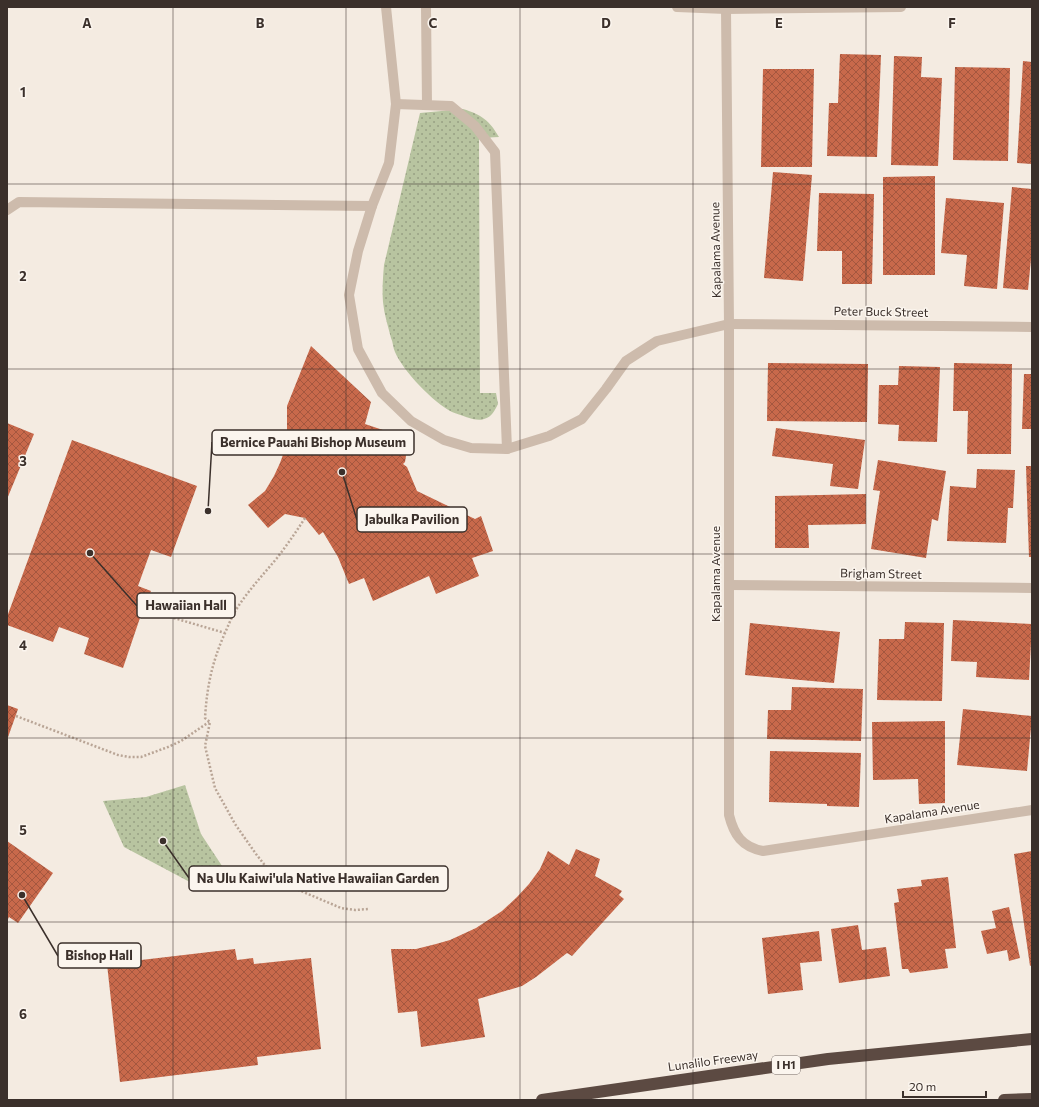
<svg xmlns="http://www.w3.org/2000/svg" width="1039" height="1107" viewBox="0 0 1039 1107" font-family="Commissioner,sans-serif">
  <style>
    .grass { fill: url(#grass-dots) }
    .building { fill: url(#building-cross-hatch) }
    .lines { fill: none; stroke-linecap: round; stroke-linejoin: round }
    .path { stroke: #b9a596; stroke-width: 2.5; stroke-dasharray: 2 2; stroke-linecap: butt }
    .service { stroke: #cdbbac; stroke-width: 10 }
    .minor { stroke: #cdbbac; stroke-width: 10 }
    .tertiary { stroke: #cdbbac; stroke-width: 10 }
    .motorway { stroke: #5c4a42; stroke-width: 12 }
    .grid { fill: none; stroke: #3b302b; stroke-width: 1; stroke-opacity: 0.55 }
    .labels { text-anchor: middle; stroke-width: 3; stroke-linejoin: round; paint-order: stroke }
    .shield { fill: #fbf5ee; stroke: #756b66; stroke-width: 1 }
    .shield-label { font-size: 11px; font-weight: bold; fill: #3b302b }
    .street-label { font-size: 12px; fill: #3b302b; stroke: #fbf5ee }
    .grid-label { font-size: 13px; text-anchor: middle; font-weight: bold; fill: #3b302b; stroke: #fbf5ee; stroke-width: 3; stroke-linejoin: round; paint-order: stroke }
    .leader { fill: none; stroke: #3b302b; stroke-width: 1.5 }
    .callout-dot { fill: #3b302b; stroke: #fbf5ee; stroke-width: 1.5 }
    .callout { fill: #fbf5ee; stroke: #3b302b; stroke-width: 1.5 }
    .callout-label { font-size: 13px; text-anchor: middle; font-weight: bold; fill: #3b302b }
  </style>
  <defs>
    <pattern id="grass-dots" width="8" height="8" patternUnits="userSpaceOnUse"><rect width="8" height="8" fill="#b8c4a0"/><path d="M2 2h.1M6 6h.1" fill="none" stroke="#97a083" stroke-width="1.8" stroke-linecap="round"/></pattern>
    <pattern id="building-cross-hatch" width="8" height="8" patternUnits="userSpaceOnUse"><rect width="8" height="8" fill="#c8694b"/><path d="M0 0l8 8M0 8l8-8" fill="none" stroke="#a4573f"/></pattern>
  </defs>
  <rect width="100%" height="100%" fill="#f4ebe1"/>
  <g class="grass">
    <path d="M 463,109 C 482,115 489,120 499,137 L 479,138 L 480,393 L 496,393 L 498,404 C 495,410 492,417 484,419 C 479,421 472,419 466,417 C 462,415 456,414 452,412 C 434,403 403,371 395,352 C 393,348 393,342 391,338 C 388,326 384,314 383,302 C 382,290 383,277 384,265 L 420,113 Z"/>
    <path d="M 185,785 L 201,834 L 226,872 L 201,888 L 124,847 L 103,801 L 146,797 Z"/>
  </g>
  <g class="building">
    <path d="M 840,54 L 881,55 L 877,157 L 827,156 L 829,103 L 838,103 Z"/>
    <path d="M 894,56 L 922,57 L 921,77 L 942,78 L 938,166 L 891,165 Z"/>
    <path d="M 1023,61 L 1032,62 L 1032,164 L 1017,163 Z"/>
    <path d="M 955,67 L 1010,68 L 1008,161 L 953,160 Z"/>
    <path d="M 763,69 L 814,69 L 812,167 L 761,167 Z"/>
    <path d="M 773,172 L 812,175 L 803,281 L 764,278 Z"/>
    <path d="M 935,176 L 935,275 L 883,275 L 883,177 Z"/>
    <path d="M 1012,187 L 1032,189 L 1032,249 L 1028,290 L 1003,288 Z"/>
    <path d="M 819,193 L 874,194 L 872,284 L 842,284 L 842,251 L 817,251 Z"/>
    <path d="M 946,198 L 1004,203 L 997,289 L 964,286 L 967,255 L 941,253 Z"/>
    <path d="M 311,346 L 371,402 L 365,424 L 383,430 L 379,445 L 383,448 L 389,444 L 394,443 L 400,445 L 404,448 L 406,456 L 405,462 L 403,464 L 407,467 L 417,491 L 475,519 L 481,516 L 493,551 L 472,558 L 479,576 L 436,594 L 429,576 L 373,601 L 364,578 L 349,584 L 338,557 L 323,532 L 319,535 L 305,518 L 285,514 L 268,528 L 248,505 L 265,491 L 274,476 L 280,463 L 284,452 L 287,435 L 287,406 Z"/>
    <path d="M 768,363 L 868,364 L 867,422 L 767,421 Z"/>
    <path d="M 954,363 L 1012,364 L 1011,454 L 967,454 L 968,411 L 953,411 Z"/>
    <path d="M 899,366 L 940,367 L 937,442 L 898,441 L 899,425 L 878,424 L 879,385 L 898,385 Z"/>
    <path d="M 1024,374 L 1032,374 L 1032,429 L 1022,429 Z"/>
    <path d="M 7,423 L 34,434 L 7,499 Z"/>
    <path d="M 776,428 L 865,440 L 858,489 L 830,486 L 833,464 L 772,456 Z"/>
    <path d="M 72,440 L 197,486 L 171,557 L 151,550 L 138,586 L 151,591 L 143,609 L 123,668 L 84,654 L 89,638 L 59,627 L 53,642 L 7,625 L 7,617 Z"/>
    <path d="M 878,460 L 946,471 L 938,521 L 932,519 L 926,558 L 871,549 L 880,491 L 873,490 Z"/>
    <path d="M 1026,466 L 1032,466 L 1032,557 L 1029,557 Z"/>
    <path d="M 977,469 L 1015,470 L 1013,508 L 1008,508 L 1006,543 L 947,541 L 950,486 L 976,488 Z"/>
    <path d="M 866,494 L 866,524 L 808,525 L 809,548 L 775,548 L 775,496 Z"/>
    <path d="M 953,620 L 1032,624 L 1029,680 L 976,677 L 977,662 L 951,661 Z"/>
    <path d="M 905,622 L 944,623 L 942,701 L 877,700 L 879,639 L 904,639 Z"/>
    <path d="M 750,623 L 840,632 L 834,683 L 745,675 Z"/>
    <path d="M 792,687 L 863,689 L 861,741 L 767,739 L 768,710 L 791,710 Z"/>
    <path d="M 7,705 L 18,709 L 7,740 Z"/>
    <path d="M 963,709 L 1032,716 L 1027,771 L 957,765 Z"/>
    <path d="M 945,721 L 945,803 L 919,804 L 918,779 L 873,780 L 872,722 Z"/>
    <path d="M 770,751 L 861,753 L 859,807 L 827,806 L 827,804 L 769,802 Z"/>
    <path d="M 7,841 L 53,873 L 18,923 L 9,917 L 7,921 Z"/>
    <path d="M 576,849 L 600,859 L 595,876 L 622,891 L 619,895 L 624,899 L 572,956 L 567,953 L 536,977 L 522,986 L 478,999 L 485,1037 L 421,1047 L 417,1011 L 398,1013 L 391,949 L 416,949 L 436,944 L 450,940 L 476,928 L 502,911 L 517,897 L 529,884 L 540,869 L 548,851 L 569,865 Z"/>
    <path d="M 1032,851 L 1032,965 L 1030,966 L 1014,854 Z"/>
    <path d="M 948,877 L 956,948 L 945,949 L 948,968 L 910,973 L 908,969 L 902,969 L 894,903 L 899,902 L 897,889 L 922,886 L 921,880 Z"/>
    <path d="M 1009,907 L 1020,958 L 1009,961 L 1007,950 L 987,954 L 981,931 L 996,928 L 992,911 Z"/>
    <path d="M 858,925 L 862,950 L 886,947 L 890,976 L 839,983 L 831,929 Z"/>
    <path d="M 819,931 L 822,961 L 800,963 L 803,990 L 768,994 L 762,938 Z"/>
    <path d="M 235,949 L 237,960 L 253,958 L 254,964 L 311,958 L 321,1049 L 257,1057 L 258,1065 L 120,1082 L 107,964 Z"/>
  </g>
  <g class="lines">
    <g class="path">
      <path d="M 305,518 C 296,532 287,545 277,558 C 262,576 246,593 234,613 C 231,619 228,626 225,633 C 212,662 207,686 205,718 L 210,722 L 205,746 L 215,788 L 235,824 L 256,854 L 267,868 L 277,877 L 294,888 L 341,908 L 355,910 L 369,909"/>
      <path d="M 143,609 L 225,633"/>
      <path d="M 16,716 L 118,755 L 129,757 L 141,757 L 168,747 L 181,741 L 209,722"/>
    </g>
    <g class="service">
      <path d="M 386,7 L 396,104 L 389,163 L 372,206 L 358,251 L 349,295 L 358,349 L 382,393 L 411,421 L 444,440 L 471,448 L 507,449 L 549,436 L 582,419 L 606,389 L 626,361 L 657,341 L 729,324"/>
      <path d="M 426,7 L 427,105"/>
      <path d="M 396,104 L 451,106 L 475,126 L 495,152 L 507,449"/>
      <path d="M 7,210 L 19,202 L 372,206"/>
    </g>
    <g class="minor">
      <path d="M 726,9 L 729,324 L 729,815 C 734,835 742,847 763,851 L 1032,810"/>
      <path d="M 729,324 L 1032,327"/>
      <path d="M 729,585 L 1032,588"/>
    </g>
    <path class="tertiary" d="M 677,7 L 726,9 L 901,7"/>
    <g class="motorway">
      <path d="M 542,1100 L 828,1059 L 1032,1039"/>
      <path d="M 1004,1100 L 1032,1099"/>
    </g>
  </g>
  <path class="grid" d="M 173,7 L 173,1100M 346,7 L 346,1100M 520,7 L 520,1100M 693,7 L 693,1100M 866,7 L 866,1100M 7,184 L 1032,184M 7,369 L 1032,369M 7,554 L 1032,554M 7,738 L 1032,738M 7,922 L 1032,922"/>
  <g class="labels">
    <rect class="shield" x="772" y="1056" width="28" height="18" rx="3"/>
    <g class="shield-label">
      <text x="786" y="1069">I H1</text>
    </g>
    <g class="street-label">
      <text transform="translate(716 250) rotate(-91)" y="4">Kapalama Avenue</text>
      <text transform="translate(881 312) rotate(1)" y="4">Peter Buck Street</text>
      <text transform="translate(716 574) rotate(-90)" y="4">Kapalama Avenue</text>
      <text transform="translate(881 574) rotate(1)" y="4">Brigham Street</text>
      <text transform="translate(932 812) rotate(-9)" y="4">Kapalama Avenue</text>
      <text transform="translate(713 1061) rotate(-8)" y="4">Lunalilo Freeway</text>
    </g>
  </g>
  <g class="grid-label">
    <text x="87" y="28">A</text>
    <text x="260" y="28">B</text>
    <text x="433" y="28">C</text>
    <text x="606" y="28">D</text>
    <text x="779" y="28">E</text>
    <text x="952" y="28">F</text>
    <text x="23" y="97">1</text>
    <text x="23" y="281">2</text>
    <text x="23" y="466">3</text>
    <text x="23" y="650">4</text>
    <text x="23" y="835">5</text>
    <text x="23" y="1019">6</text>
  </g>
  <path class="leader" d="M208 511L212 442M342 472L357 520M90 553L137 606M163 841L189 878M22 895L58 956"/>
  <g class="callout-dot">
    <circle cx="208" cy="511" r="4"/>
    <circle cx="342" cy="472" r="4"/>
    <circle cx="90" cy="553" r="4"/>
    <circle cx="163" cy="841" r="4"/>
    <circle cx="22" cy="895" r="4"/>
  </g>
  <g class="callout">
    <rect x="212" y="430" width="202" height="25" rx="4"/>
    <rect x="357" y="507" width="110" height="25" rx="4"/>
    <rect x="137" y="593" width="98" height="25" rx="4"/>
    <rect x="189" y="866" width="259" height="25" rx="4"/>
    <rect x="58" y="943" width="83" height="25" rx="4"/>
  </g>
  <g class="callout-label">
    <text x="313" y="447">Bernice Pauahi Bishop Museum</text>
    <text x="412" y="524">Jabulka Pavilion</text>
    <text x="186" y="610">Hawaiian Hall</text>
    <text x="318" y="883">Na Ulu Kaiwi'ula Native Hawaiian Garden</text>
    <text x="99" y="960">Bishop Hall</text>
  </g>
  <rect width="1039" height="1107" fill="none" stroke="#3b302b" stroke-width="16"/>
  <path d="M903 1091v6h83v-6" fill="none" stroke="#3b302b" stroke-width="2"/>
  <text x="909" y="1091" font-size="12" fill="#3b302b" stroke="#fbf5ee" stroke-width="3" paint-order="stroke">20 m</text>
</svg>
